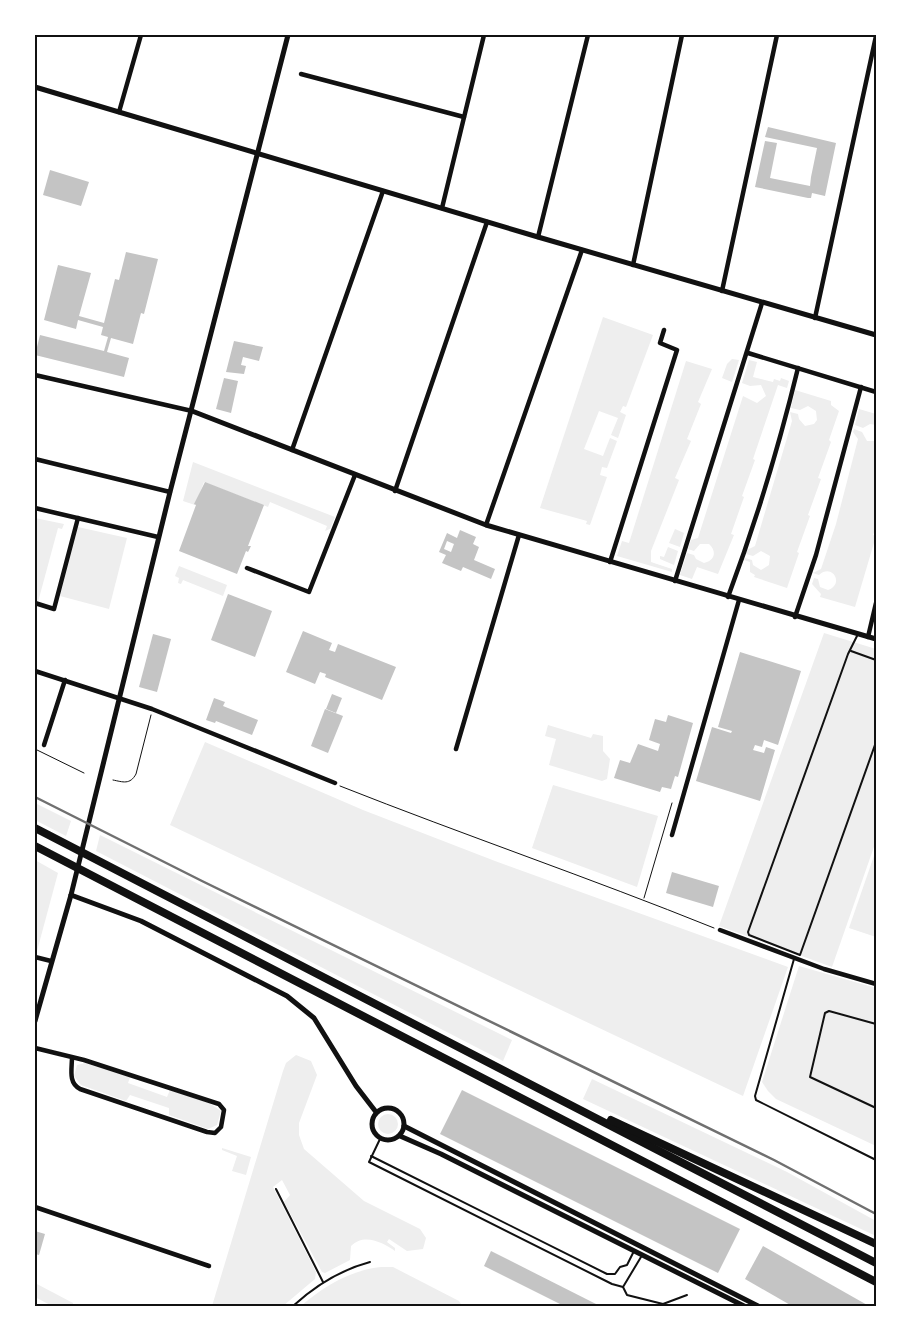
<svg xmlns="http://www.w3.org/2000/svg" width="911" height="1341" viewBox="0 0 911 1341" font-family="Lora,serif">
<rect width="100%" height="100%" fill="#fff"/>
<!-- green -->
<g fill="#eee">
<polygon points="603,317 653,335 626,407 623,406 620,412 626,415 618,438 611,435 618,418 599,411 584,449 603,456 610,438 617,441 607,468 602,467 600,475 607,477 590,525 586,524 587,521 540,508"/>
<polygon points="732,359 739,360 732,382 722,378 727,364"/>
<path d="M749,360L757,362L753,377L773,382L774,379L780,381L781,378L789,381L787,388L778,385L753,459L755,460L742,496L744,497L731,534L734,535L718,574L697,567L692,579L680,575L687,553L694,555L696,559L704,563C715,561 717,551 709,544H700L694,551L688,549L691,540L698,538L743,396L757,403L766,396L761,385L750,386L742,383Z"/>
<polygon points="686,361 712,369 698,402 701,404 687,439 691,441 675,478 679,480 651,551 651,562 672,569 672,572 617,556 622,541 629,543"/>
<polygon points="795,390 831,401 831,405 839,411 829,440 831,442 818,478 821,479 808,515 810,516 797,552 799,553 787,588 754,577 755,575 750,572 750,562 744,560 745,558 752,560 753,565 761,570 769,565 770,556 761,551 753,556 746,554 747,550 755,546 792,421 790,412 798,414 799,419 805,426 814,424 817,420 816,411 808,406 800,410 791,408"/>
<polygon points="859,409 876,414 876,425 870,424 863,428 855,425"/>
<path d="M854,429L862,432L867,441H876V527L873,535L876,536L855,607L820,597L821,594L812,584L814,578L818,579L820,587L828,590C845,584 832,563 819,575L813,573L821,569L836,524L858,439L853,432Z"/>
<polygon points="193,462 335,517 330,529 325,531 327,526 270,502 268,507 204,482 195,505 183,501"/>
<polygon points="35,518 64,524 62,529 58,528 38,602 35,601"/>
<polygon points="78,527 127,538 109,609 60,596"/>
<polygon points="675,529 684,533 680,547 669,543"/>
<polygon points="668,547 678,551 674,565 660,559 660,556 664,557"/>
<polygon points="179,566 227,585 223,596 183,580 181,584 178,583 179,578 175,576"/>
<polygon points="824,633 876,649 876,841 832,967 719,926"/>
<polygon points="548,725 591,738 593,734 603,736 603,751 610,759 607,779 602,781 549,765 556,739 545,736"/>
<polygon points="205,742 363,810 495,861 788,967 743,1096 170,825"/>
<polygon points="553,785 658,816 637,887 532,848"/>
<polygon points="35,803 71,821 66,836 35,820"/>
<polygon points="100,835 512,1040 503,1061 96,851"/>
<polygon points="876,850 876,937 849,928"/>
<polygon points="35,860 58,873 37,951 35,951"/>
<polygon points="799,966 876,988 876,1146 776,1099 768,1091 762,1082"/>
<path d="M296,1055L311,1061L317,1075L299,1123V1135L304,1149L364,1201L420,1229L426,1238L423,1249L407,1251L389,1239L387,1242L395,1248V1251C382,1242 364,1233 351,1246L350,1260L325,1273L322,1272L284,1202L290,1195L282,1180L273,1187L316,1272L315,1279L283,1306H212L283,1071L286,1063Z"/>
<polygon points="85,1063 130,1077 128,1083 167,1097 170,1090 209,1103 221,1111 217,1125 208,1129 169,1115 169,1108 130,1095 126,1101 81,1085 74,1076 77,1065"/>
<polygon points="592,1079 787,1172 876,1221 876,1236 583,1099"/>
<circle cx="388" cy="1124" r="10"/>
<polygon points="222,1148 251,1157 246,1175 232,1171 237,1156 222,1150"/>
<path d="M381,1267H393L459,1301L462,1306H301C324,1286 351,1270 381,1267Z"/>
<polygon points="35,1283 73,1303 73,1306 52,1306 35,1297"/>
</g>
<!-- building -->
<g fill="#c4c4c4" fill-rule="evenodd">
<polygon points="768,127 836,143 825,196 812,193 811,198 808,198 755,187 765,141 777,143 770,178 810,186 811,177 817,148 765,137"/>
<polygon points="50,170 89,182 81,206 43,195"/>
<polygon points="126,252 158,259 144,314 141,313 133,344 111,338 107,352 129,358 124,377 35,355 40,335 104,351 108,337 101,335 103,327 78,320 76,329 44,320 58,265 91,273 79,316 104,323 115,279 119,280"/>
<polygon points="234,341 263,347 259,361 243,357 241,365 246,366 244,374 226,372"/>
<polygon points="224,378 238,381 231,413 216,409"/>
<polygon points="205,482 264,505 248,546 251,546 248,552 246,551 237,574 179,551 196,505 194,504"/>
<path d="M460,530L476,537L473,544L479,547L474,560L495,569L491,579L463,567L461,571L442,563L446,555L439,552L447,533L457,538ZM447,541L454,544L451,552L444,549Z"/>
<polygon points="228,594 272,611 255,657 211,640"/>
<polygon points="303,631 332,643 329,650 335,652 338,644 396,667 382,700 325,677 326,674 320,672 315,684 286,672"/>
<polygon points="153,634 171,639 157,692 139,687"/>
<polygon points="740,652 801,671 778,745 764,740 762,747 755,745 753,750 764,753 766,747 775,750 760,801 696,781 712,727 731,733 732,731 718,727"/>
<polygon points="332,694 342,698 336,713 326,709"/>
<polygon points="214,698 225,702 223,706 258,720 252,735 216,721 215,723 206,720"/>
<polygon points="325,709 343,716 328,753 311,746"/>
<polygon points="668,715 693,723 678,777 675,776 671,789 662,787 660,792 614,778 620,760 630,763 638,744 658,751 660,744 649,740 655,719 666,722"/>
<polygon points="672,872 719,886 713,907 666,893"/>
<polygon points="462,1090 740,1229 718,1273 440,1134"/>
<polygon points="35,1231 45,1234 39,1255 35,1254"/>
<polygon points="763,1246 869,1306 792,1306 745,1279"/>
<polygon points="491,1251 600,1306 564,1306 484,1266"/>
</g>
<g fill="none" stroke-linecap="round" stroke-linejoin="round">
<!-- path -->
<g stroke="#111" stroke-width="1">
<polyline points="35,749 84,773"/>
<path d="M113,780C123,782 130,785 136,774L151,715"/>
<path d="M340,786C464,835 590,878 714,928"/>
<polyline points="644,898 672,803"/>
</g>
<!-- service -->
<g stroke="#111" stroke-width="2">
<polyline points="858,634 848,654 748,932 749,935 800,955 876,742"/>
<polyline points="851,651 876,660"/>
<polyline points="794,959 755,1096 756,1100 876,1160"/>
<polyline points="876,1024 829,1011 825,1013 810,1077 876,1108"/>
<polyline points="380,1139 369,1162 612,1284 623,1287 627,1295 663,1304 687,1295"/>
<polyline points="371,1156 607,1274 615,1274 620,1267 627,1265 634,1251"/>
<polyline points="276,1189 323,1282"/>
<polyline points="623,1287 641,1257"/>
<polyline points="35,1304 38,1306"/>
<path d="M293,1306C316,1285 340,1270 370,1262"/>
</g>
<!-- minor -->
<g stroke="#111" stroke-width="4.5">
<polyline points="301,74 464,117"/>
<polyline points="119,112 141,35"/>
<polyline points="442,208 484,35"/>
<polyline points="538,237 588,35"/>
<polyline points="633,265 682,35"/>
<polyline points="722,291 777,35"/>
<polyline points="815,318 876,36"/>
<polyline points="748,353 876,392"/>
<polyline points="35,375 192,411"/>
<polyline points="292,450 383,191"/>
<polyline points="35,459 170,492"/>
<polyline points="395,491 487,222"/>
<polyline points="35,508 158,537"/>
<polyline points="486,525 582,250"/>
<polyline points="610,562 677,350 660,343 664,330"/>
<polyline points="247,568 309,592 355,475"/>
<polyline points="675,581 762,303"/>
<path d="M728,597C756,522 779,446 798,368"/>
<polyline points="35,603 54,609 78,518"/>
<polyline points="795,617 816,555 861,387"/>
<polyline points="868,637 876,603"/>
<polyline points="35,671 152,709 335,783"/>
<polyline points="44,745 65,680"/>
<polyline points="456,749 519,535"/>
<polyline points="672,835 739,600"/>
<polyline points="720,930 824,969 876,984"/>
<polyline points="35,957 51,961"/>
<path d="M35,1048C51,1052 68,1056 84,1060L219,1104L224,1110L221,1127L215,1133L207,1132L80,1089C68,1083 72,1069 72,1057"/>
<polyline points="35,1207 209,1266"/>
</g>
<!-- tertiary -->
<g stroke="#111" stroke-width="5">
<polyline points="35,87 538,237 876,335"/>
<polyline points="192,411 486,525 876,639"/>
<polyline points="71,895 141,921 287,996 314,1018 356,1086 376,1112"/>
<polyline points="35,1021 71,895 170,492 288,35"/>
<circle cx="388" cy="1124" r="16"/>
<polyline points="404,1126 758,1306"/>
<polyline points="400,1136 441,1154 744,1306"/>
</g>
<!-- motorway -->
<g stroke="#111" stroke-width="8">
<polyline points="35,828 876,1263"/>
<polyline points="35,846 876,1282"/>
<polyline points="611,1120 876,1244"/>
</g>
<!-- rail -->
<polyline stroke="#707070" stroke-width="2.5" points="35,797 202,881 774,1160 876,1214"/>
</g>
<!-- border -->
<rect width="911" height="1341" fill="none" stroke="#ffffff" stroke-width="72"/>
<rect x="36" y="36" width="839" height="1269" fill="none" stroke="#111" stroke-width="2"/>
</svg>
